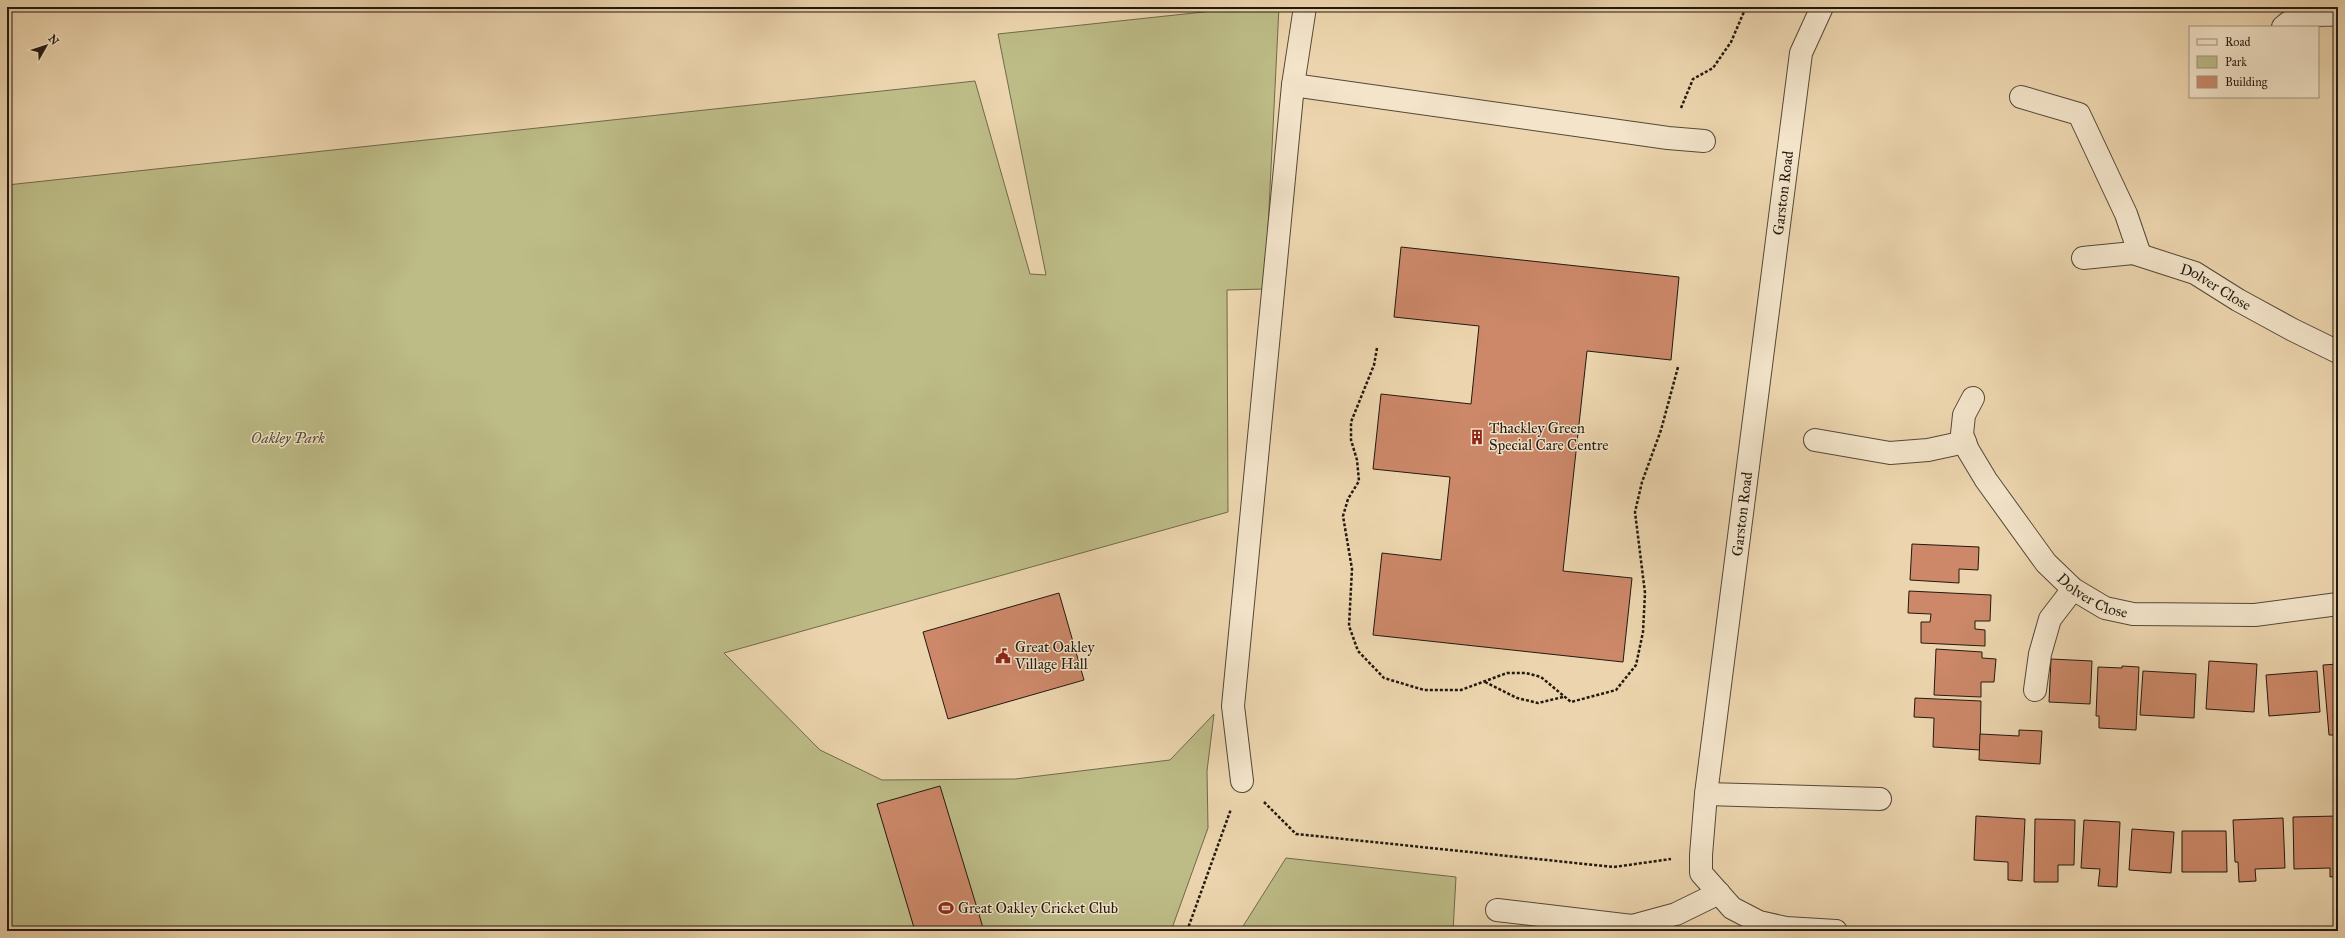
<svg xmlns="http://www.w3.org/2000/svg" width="2345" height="938" viewBox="0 0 2345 938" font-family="'IM FELL Great Primer',serif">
<rect width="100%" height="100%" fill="#ecd5ae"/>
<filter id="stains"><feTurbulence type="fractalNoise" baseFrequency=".005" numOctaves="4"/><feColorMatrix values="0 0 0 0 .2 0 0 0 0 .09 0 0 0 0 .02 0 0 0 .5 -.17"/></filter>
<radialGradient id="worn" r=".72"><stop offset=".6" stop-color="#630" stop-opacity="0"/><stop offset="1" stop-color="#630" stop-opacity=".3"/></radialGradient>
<!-- green -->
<g fill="#bdbc87" stroke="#706a4b">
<polygon points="1250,7 1279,7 1265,289 1227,290 1228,512 724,653 820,750 882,780 1015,779 1170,760 1214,714 1207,771 1208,828 1171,931 7,931 7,185 975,81 1030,274 1046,275 998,34"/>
<polygon points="1286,858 1456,877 1453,931 1240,931"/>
</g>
<!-- building -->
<g fill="#cc8869" stroke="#22190f">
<polygon points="1401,247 1679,277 1671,360 1587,351 1563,571 1632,578 1623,662 1373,635 1382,553 1441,560 1450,477 1373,469 1381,394 1471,404 1479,326 1394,317"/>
<polygon points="1912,544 1979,547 1978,570 1959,569 1959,583 1910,580"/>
<polygon points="1909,591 1991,595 1990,621 1975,621 1975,629 1985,630 1985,646 1921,643 1921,622 1930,622 1931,614 1908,613"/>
<polygon points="1059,593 1084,680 948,719 923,632"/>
<polygon points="1936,649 1982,652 1982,658 1996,659 1994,682 1981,682 1981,697 1934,695"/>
<polygon points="2051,659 2092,661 2090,704 2049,702"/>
<polygon points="2209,661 2257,664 2254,712 2206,709"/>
<polygon points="2338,664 2338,735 2329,735 2323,665"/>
<polygon points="2122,666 2139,667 2136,730 2099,728 2099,716 2096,716 2098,667 2122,668"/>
<polygon points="2143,671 2196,674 2194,718 2140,715"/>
<polygon points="2317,671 2320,712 2269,716 2266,675"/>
<polygon points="1915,698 1981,701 1980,750 1933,747 1934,718 1914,717"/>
<polygon points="2019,730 2042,731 2040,764 1979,760 1980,734 2019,736"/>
<polygon points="940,786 984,931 915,931 877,804"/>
<polygon points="1976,816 2025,819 2022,881 2008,880 2008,862 1974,860"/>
<polygon points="2338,816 2338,876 2330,877 2330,868 2294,869 2293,817"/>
<polygon points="2283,818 2285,868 2255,869 2256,881 2239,882 2238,862 2235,862 2233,820"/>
<polygon points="2035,819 2075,820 2074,865 2058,865 2058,882 2034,882"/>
<polygon points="2084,820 2120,822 2117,887 2098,886 2100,869 2081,868"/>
<polygon points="2132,829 2174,832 2171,873 2129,870"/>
<polygon points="2182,831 2226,831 2227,872 2182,872"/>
</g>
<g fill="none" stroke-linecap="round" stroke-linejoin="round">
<!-- minor casing -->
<g stroke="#544837" stroke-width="24">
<g id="minor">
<polyline points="1822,7 1801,53 1706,794 1701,855 1701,873 1732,908 1759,922 1786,928 1836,931"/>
<path d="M2283,27C2296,13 2320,16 2338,14"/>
<polyline points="1293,85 1668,138 1704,141"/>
<polyline points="2021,97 2079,114 2126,214 2140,255"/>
<path id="s1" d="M2083,258L2133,253L2195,273L2238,300L2293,330L2338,352"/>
<path id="s2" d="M1973,398L1964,415L1962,434L1968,450L1986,480L2046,563L2073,589L2105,608L2133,614L2255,615L2338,604"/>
<polyline points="1815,440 1890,453 1928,450 1965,442"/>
<polyline points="2035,690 2040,654 2050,619 2073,589"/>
<polyline points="1242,781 1233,706 1293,85 1305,7"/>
<polyline points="1706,794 1880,799"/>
<polyline points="1497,910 1632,926 1676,914 1719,893"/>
</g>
</g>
<!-- path -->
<g stroke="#22190f" stroke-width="2.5" stroke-dasharray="3 2" stroke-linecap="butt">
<polyline points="1681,108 1693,79 1713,68 1731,42 1746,7"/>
<polyline points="1377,348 1374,365 1351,422 1351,440 1357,460 1359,481 1348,499 1343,516 1352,569 1349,626 1358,651 1384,678 1424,690 1461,690 1507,673 1526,673 1541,677 1571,702 1616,690 1636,665 1643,632 1645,593 1635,512 1642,482 1661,430 1678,367"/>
<polyline points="1485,682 1517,698 1538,703 1563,697"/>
<polyline points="1264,802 1296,834 1614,867 1671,859"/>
<polyline points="1187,931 1231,809"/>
</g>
<!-- minor -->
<use href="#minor" stroke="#f3e4ca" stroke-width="22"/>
</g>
<!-- icons -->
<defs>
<g id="building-bare" transform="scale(1.2)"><path d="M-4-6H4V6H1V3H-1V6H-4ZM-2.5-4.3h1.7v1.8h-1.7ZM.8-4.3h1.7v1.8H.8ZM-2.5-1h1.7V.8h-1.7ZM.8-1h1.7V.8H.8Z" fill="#8f2418" stroke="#f3e4ca" stroke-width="2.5" paint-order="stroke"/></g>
<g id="civic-bare" transform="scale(1.2)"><path d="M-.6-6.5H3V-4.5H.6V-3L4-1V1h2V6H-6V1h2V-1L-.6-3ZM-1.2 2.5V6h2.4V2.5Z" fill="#8f2418" stroke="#f3e4ca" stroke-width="2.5" paint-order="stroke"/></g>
<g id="stadium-bare" transform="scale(1.2)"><path d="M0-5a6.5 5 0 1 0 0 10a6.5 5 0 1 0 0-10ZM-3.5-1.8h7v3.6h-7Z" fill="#8f2418" stroke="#f3e4ca" stroke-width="2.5" paint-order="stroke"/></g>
</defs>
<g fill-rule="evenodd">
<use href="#building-bare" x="1477" y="437"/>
<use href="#civic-bare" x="1003" y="656"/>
<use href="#stadium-bare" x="946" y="908"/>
</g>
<g text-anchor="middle" stroke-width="3" stroke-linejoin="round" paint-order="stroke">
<!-- street labels -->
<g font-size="15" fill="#22190f" stroke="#f3e4ca">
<text transform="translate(1783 193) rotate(-83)" y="5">Garston Road</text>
<text dy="5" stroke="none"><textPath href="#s1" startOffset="140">Dolver Close</textPath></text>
<text transform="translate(1742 514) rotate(-83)" y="5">Garston Road</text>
<text dy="5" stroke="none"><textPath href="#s2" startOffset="251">Dolver Close</textPath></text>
</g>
<!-- poi labels -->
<g font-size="15" fill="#22190f" stroke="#f3e4ca" text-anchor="start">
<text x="1489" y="433">Thackley Green<tspan x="1489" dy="17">Special Care Centre</tspan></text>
<text x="1015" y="652">Great Oakley<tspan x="1015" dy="17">Village Hall</tspan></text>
<text x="958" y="913">Great Oakley Cricket Club</text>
</g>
<!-- park labels -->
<g font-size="15" font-style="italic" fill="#504a33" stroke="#f3e4ca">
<text x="288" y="443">Oakley Park</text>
</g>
</g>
<!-- margin -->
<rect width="2345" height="938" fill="none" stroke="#ecd5ae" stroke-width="24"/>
<rect x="8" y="8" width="2329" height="922" fill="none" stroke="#22190f" stroke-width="2"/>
<rect x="12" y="12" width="2321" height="914" fill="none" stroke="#22190f"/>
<!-- legend -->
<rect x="2189" y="26" width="130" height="72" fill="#f3e4ca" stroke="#9f937f"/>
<rect x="2197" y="39" width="20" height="6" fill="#f3e4ca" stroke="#9f937f"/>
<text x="2225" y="46" font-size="12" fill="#22190f">Road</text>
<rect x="2197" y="56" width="20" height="12" fill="#bdbc87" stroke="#9f937f"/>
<text x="2225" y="66" font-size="12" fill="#22190f">Park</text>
<rect x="2197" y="76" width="20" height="12" fill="#cc8869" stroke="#9f937f"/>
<text x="2225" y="86" font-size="12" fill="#22190f">Building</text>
<!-- north arrow -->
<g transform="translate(46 46) rotate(51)" stroke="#f3e4ca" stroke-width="3" paint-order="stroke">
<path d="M0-3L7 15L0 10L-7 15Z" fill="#22190f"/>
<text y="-6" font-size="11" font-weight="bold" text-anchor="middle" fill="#22190f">N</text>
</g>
<rect width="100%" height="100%" filter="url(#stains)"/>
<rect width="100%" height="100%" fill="url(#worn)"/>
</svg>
